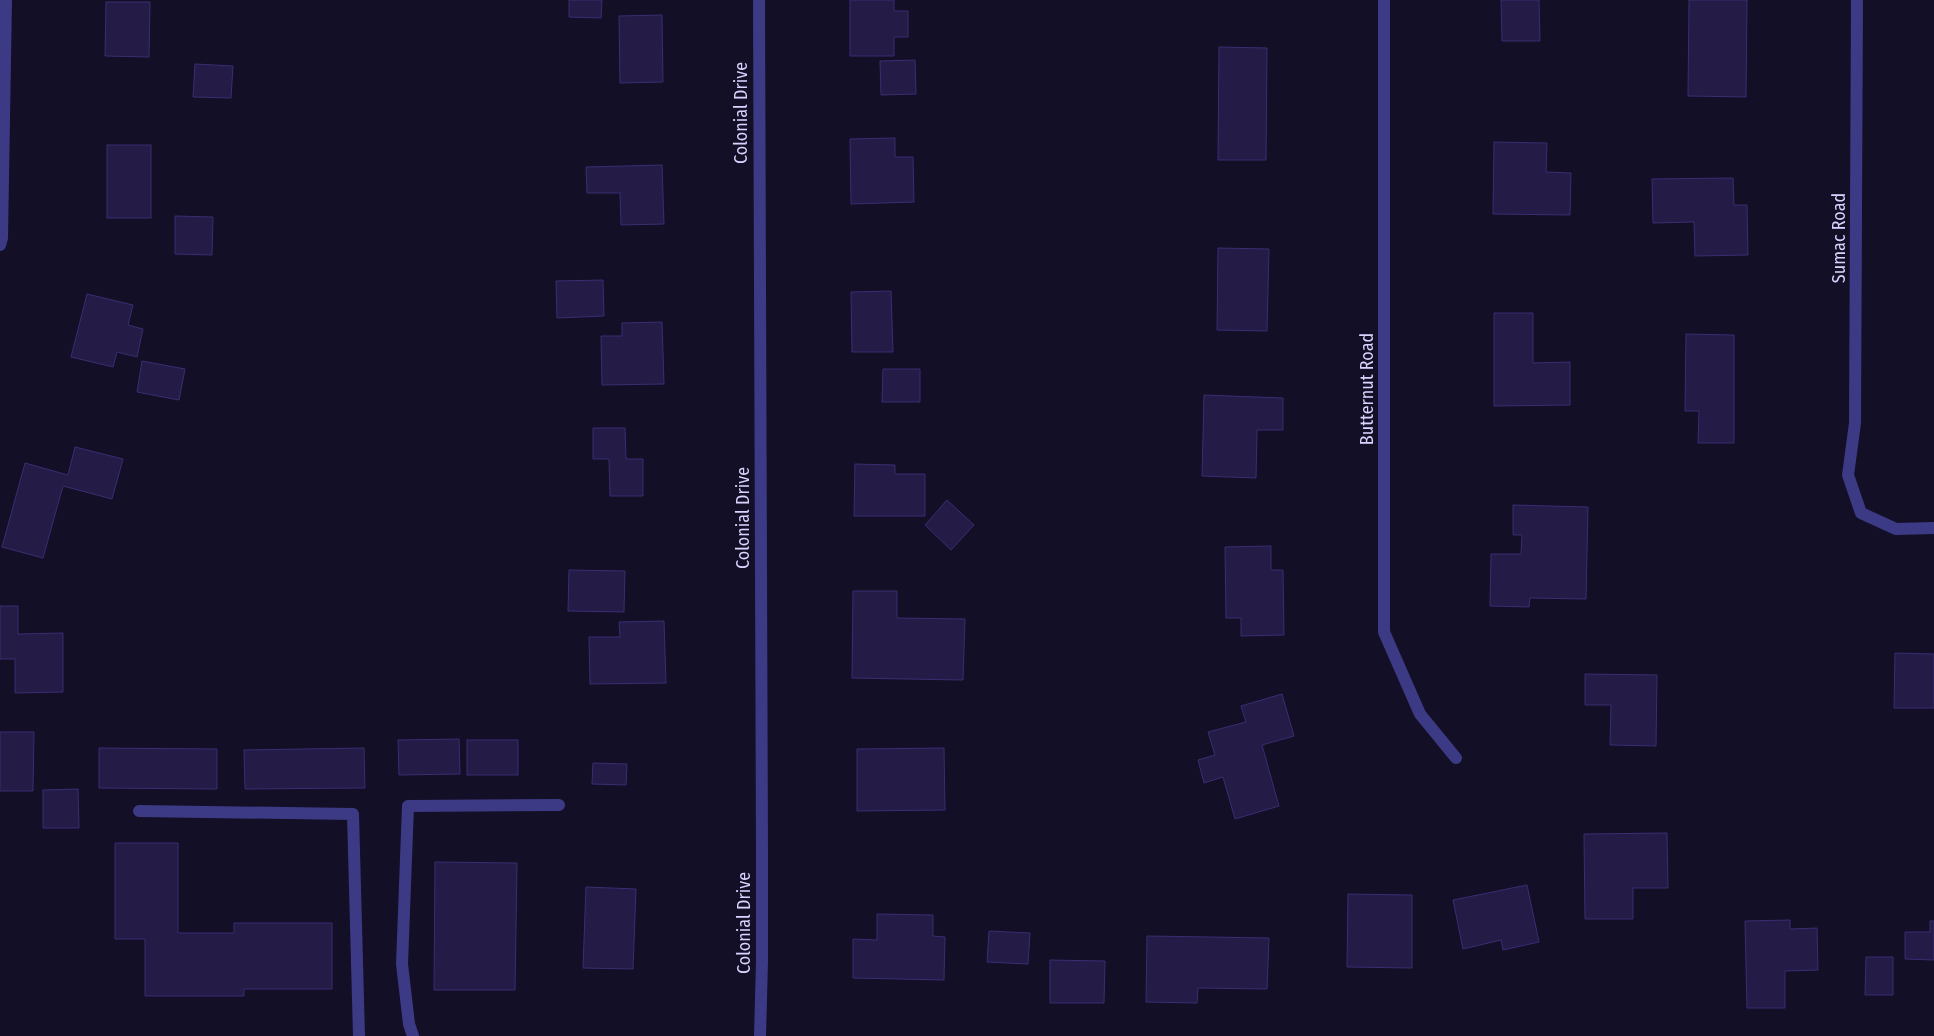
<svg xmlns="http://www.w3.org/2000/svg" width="1934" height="1036" viewBox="0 0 1934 1036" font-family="'Fira Sans Condensed',sans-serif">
<rect width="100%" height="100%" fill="#130f26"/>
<!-- building -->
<g fill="#241b47" stroke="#3b2d73">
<polygon points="569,0 602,0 601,18 569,17"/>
<polygon points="850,0 894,0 894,11 908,11 908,37 894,37 894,56 850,56"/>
<polygon points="1501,0 1539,0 1540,41 1502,41"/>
<polygon points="1689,0 1747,0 1746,97 1688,96"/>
<polygon points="106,2 150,2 149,57 105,56"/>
<polygon points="662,15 663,82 620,83 619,16"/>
<polygon points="1219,47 1267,48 1266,160 1218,160"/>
<polygon points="915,60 916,94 881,95 880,61"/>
<polygon points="195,64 233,66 231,98 193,97"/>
<polygon points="895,138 895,157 913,157 914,202 851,204 850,139"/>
<polygon points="1494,142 1547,143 1546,172 1571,173 1570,215 1493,214"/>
<rect x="107" y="145" width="44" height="73"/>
<polygon points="662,165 664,224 621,225 620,193 587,193 586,167"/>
<polygon points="1733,178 1734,205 1747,205 1748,255 1695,256 1694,222 1653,223 1652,179"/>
<polygon points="175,216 213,217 212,255 175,254"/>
<polygon points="1218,248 1269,249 1267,331 1217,330"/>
<polygon points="603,280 604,316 557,318 556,281"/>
<polygon points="891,291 893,352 852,352 851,292"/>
<polygon points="87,294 133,305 128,325 143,329 137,357 117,352 113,367 71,357"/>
<polygon points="1494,313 1533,313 1533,363 1570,362 1570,405 1494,406"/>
<polygon points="662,322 664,384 602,385 601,336 622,336 622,323"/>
<polygon points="1686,334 1734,335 1734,443 1698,443 1699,411 1685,411"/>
<polygon points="142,361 185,369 179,400 137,392"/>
<polygon points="883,369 920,369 920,402 882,402"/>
<polygon points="1204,395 1283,398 1283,430 1257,430 1256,478 1202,476"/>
<polygon points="593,428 625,428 626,459 643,459 643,496 610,496 609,459 593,459"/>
<polygon points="75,447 123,459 112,499 63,486 43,558 2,547 25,463 68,475"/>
<polygon points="855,464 895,465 895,474 925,474 925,516 854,516"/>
<polygon points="947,500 974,525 951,550 925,525"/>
<polygon points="1513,505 1588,507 1586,599 1530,598 1529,607 1490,606 1491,554 1521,554 1522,535 1513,535"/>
<polygon points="1271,546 1271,570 1283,570 1284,635 1241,636 1241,618 1226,618 1225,547"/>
<polygon points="569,570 625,571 624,612 568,611"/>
<polygon points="853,591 897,591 897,618 965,619 963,680 852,678"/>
<polygon points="0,606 18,606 18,634 63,633 63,692 15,693 15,659 0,659"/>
<polygon points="664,621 666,683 590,684 589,637 620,637 619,622"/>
<polygon points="1895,653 1934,654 1934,708 1894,708"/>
<polygon points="1585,674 1657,675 1656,746 1610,745 1611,705 1585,705"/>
<polygon points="1282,694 1294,736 1262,745 1279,806 1235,819 1223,777 1204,783 1198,760 1215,755 1208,732 1246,722 1241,706"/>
<polygon points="0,732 34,732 33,791 0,791"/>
<polygon points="459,739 460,774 399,775 398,740"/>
<rect x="467" y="740" width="51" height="35"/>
<polygon points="99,748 217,749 217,789 99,788"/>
<polygon points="364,748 365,788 245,789 244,750"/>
<polygon points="944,748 945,810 857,811 857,749"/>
<polygon points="593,763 627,764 626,785 592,784"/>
<polygon points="78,789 79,828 43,828 43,790"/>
<polygon points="1667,833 1668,888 1633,888 1633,919 1585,919 1584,834"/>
<polygon points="115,843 178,843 178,933 234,933 234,923 332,923 332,989 244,989 244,996 145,996 145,939 115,939"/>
<polygon points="435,862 517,863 515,990 434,990"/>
<polygon points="1527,885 1539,942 1503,950 1501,940 1463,949 1453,900"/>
<polygon points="586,887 636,889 633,969 583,968"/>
<polygon points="1348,894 1412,895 1412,968 1347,967"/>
<polygon points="877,914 933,915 933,936 945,937 944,980 853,978 853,939 877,940"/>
<polygon points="1790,920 1790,929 1817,928 1818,970 1785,971 1785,1008 1747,1008 1745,921"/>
<polygon points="1930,921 1934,921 1934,960 1905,959 1905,932 1930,932"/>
<polygon points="989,931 1030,933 1028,964 987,962"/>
<polygon points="1147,936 1269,938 1267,989 1198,988 1197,1003 1146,1002"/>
<polygon points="1866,957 1893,957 1893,995 1865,995"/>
<polygon points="1050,960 1105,961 1104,1003 1050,1003"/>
</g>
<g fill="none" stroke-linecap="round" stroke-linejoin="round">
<!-- lane -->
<g stroke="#3d3a85" stroke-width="12">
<polyline points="139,811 353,814 359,1036"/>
<polyline points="413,1036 409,1024 402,964 408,806 559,805"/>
</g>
<!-- street -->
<g stroke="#3d3a85" stroke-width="12">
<polyline points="759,0 762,852 762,962 760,1036"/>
<polyline points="1384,0 1384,632 1420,714 1456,758"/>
<polyline points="1857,0 1855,423 1848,475 1861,513 1896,529 1934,528"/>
<polyline points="0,245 2,238 6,0"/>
</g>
</g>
<g text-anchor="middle" stroke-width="4" stroke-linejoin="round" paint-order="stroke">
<!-- street labels -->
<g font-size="18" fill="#d9d4ff" stroke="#130f26">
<text transform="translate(741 113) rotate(-90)" y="6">Colonial Drive</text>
<text transform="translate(1839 238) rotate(-90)" y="6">Sumac Road</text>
<text transform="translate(1367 389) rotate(-90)" y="6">Butternut Road</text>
<text transform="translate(743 518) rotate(-90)" y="6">Colonial Drive</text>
<text transform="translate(744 923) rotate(-90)" y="6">Colonial Drive</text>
</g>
</g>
</svg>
